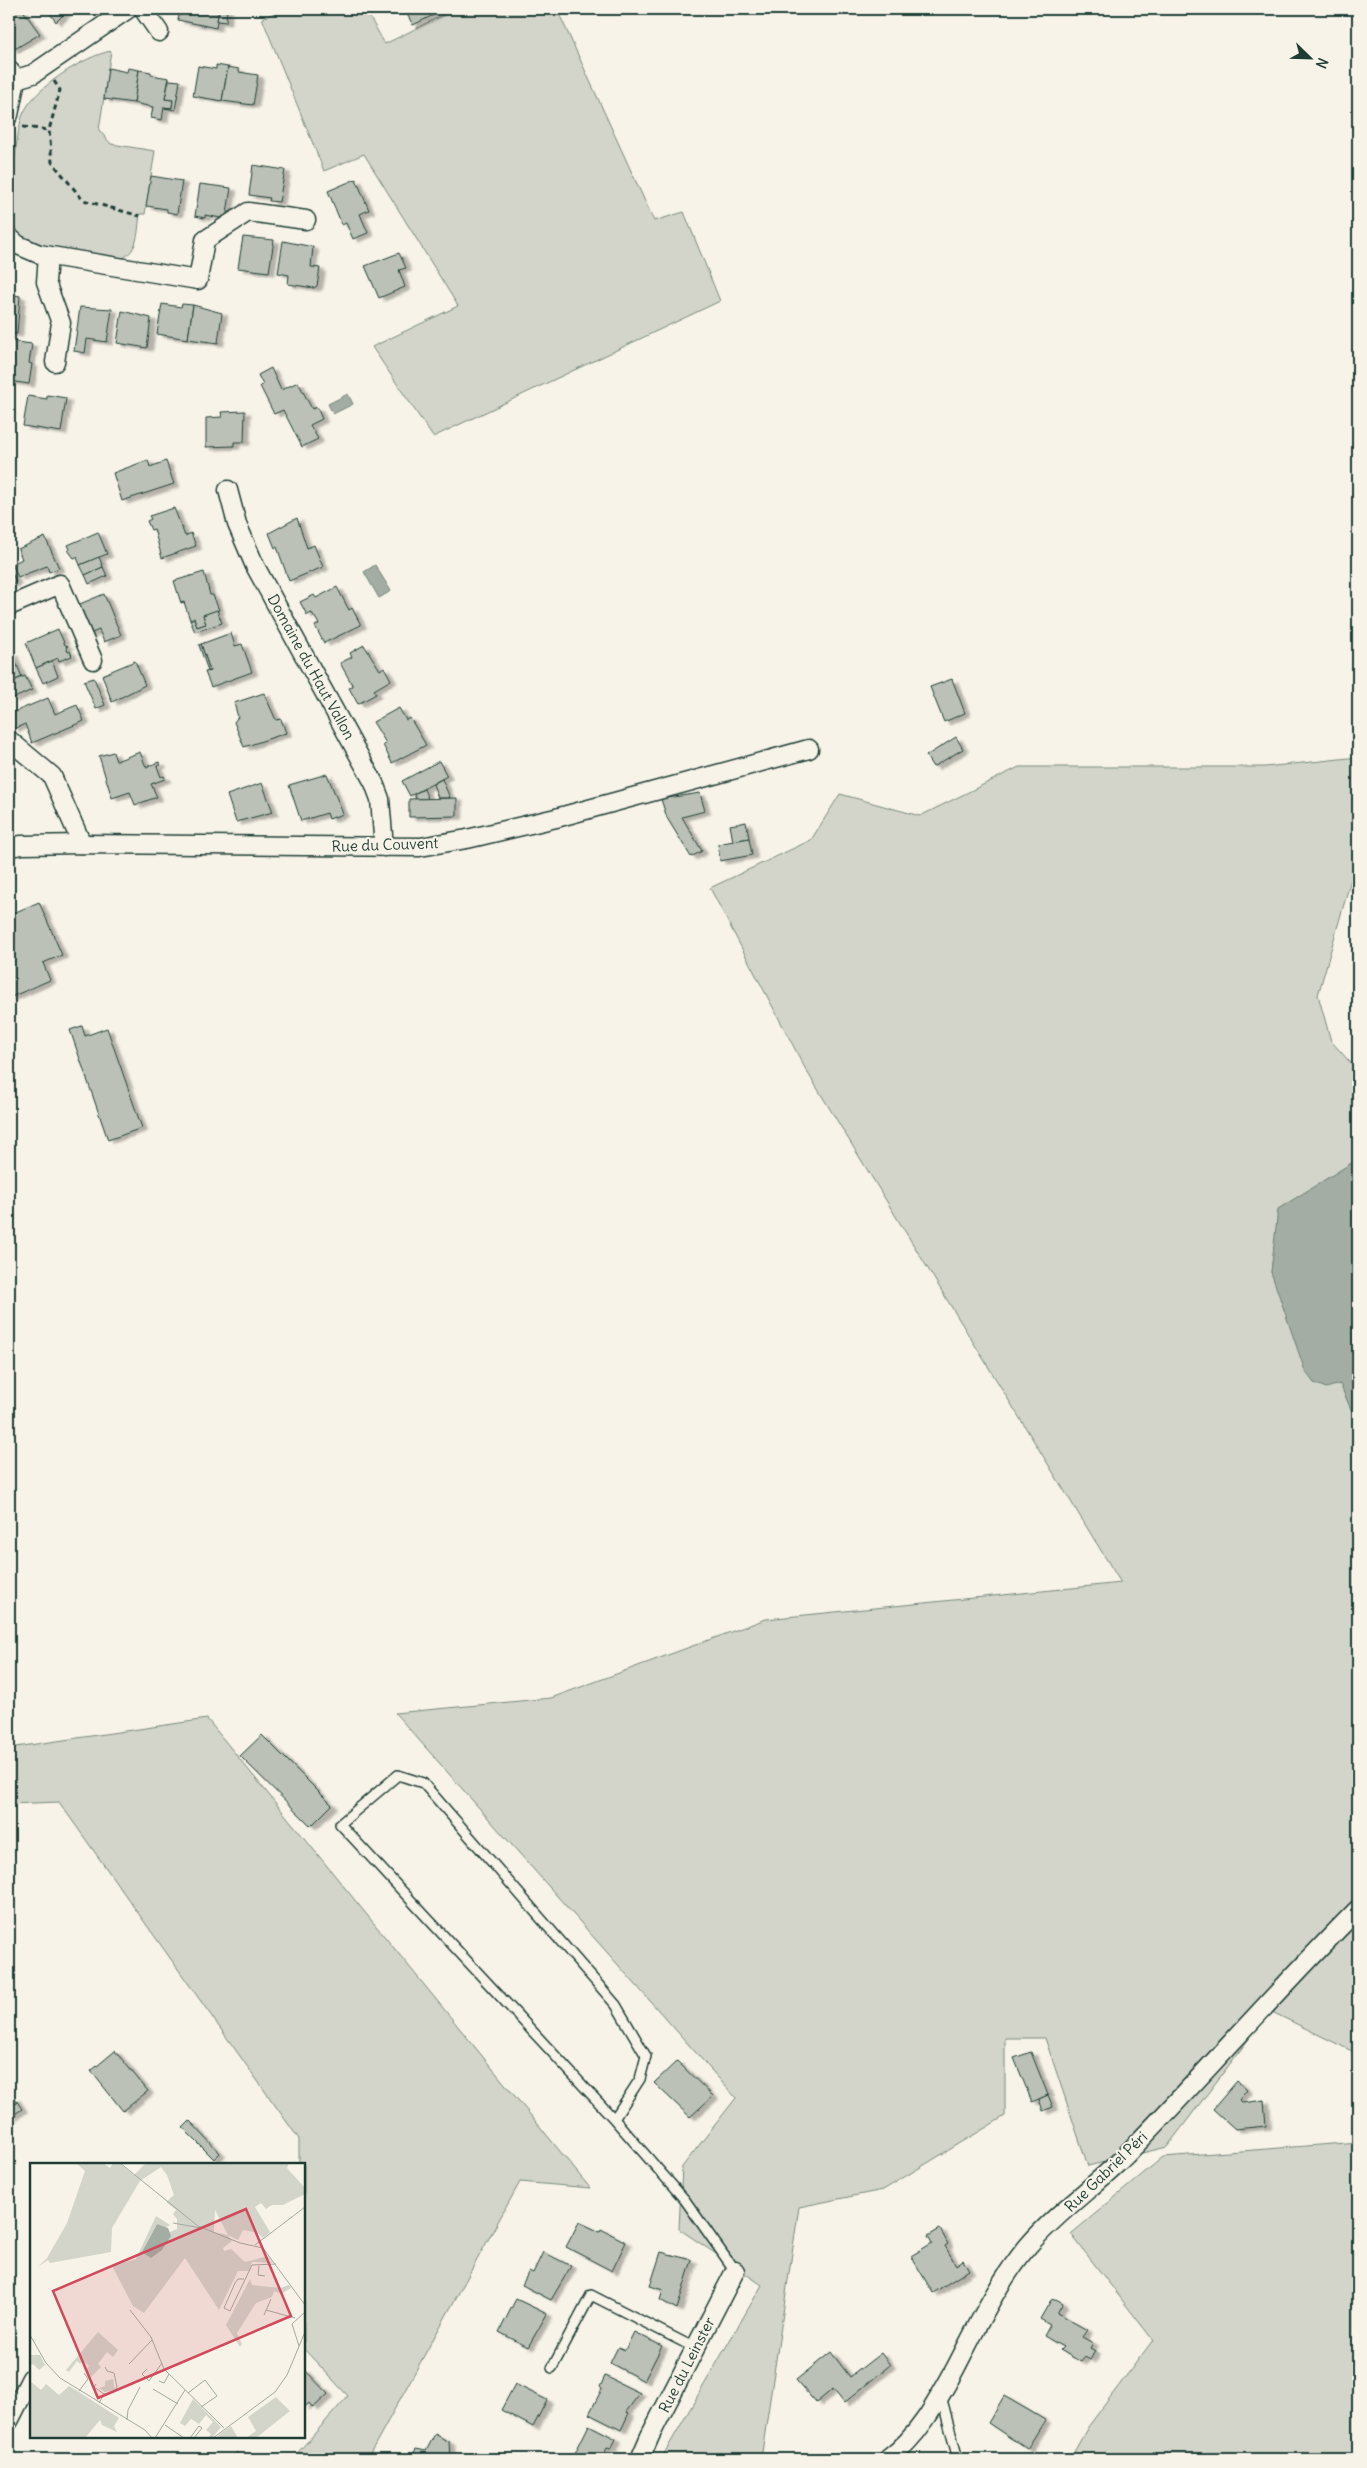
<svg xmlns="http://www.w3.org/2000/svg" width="1367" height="2468" viewBox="0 0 1367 2468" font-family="Delius,sans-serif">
<defs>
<filter id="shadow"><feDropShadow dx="5.5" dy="3" stdDeviation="1" flood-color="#0004"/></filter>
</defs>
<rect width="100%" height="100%" fill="#f7f3e8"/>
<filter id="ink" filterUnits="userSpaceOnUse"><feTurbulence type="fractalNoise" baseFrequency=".02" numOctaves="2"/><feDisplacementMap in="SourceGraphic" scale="10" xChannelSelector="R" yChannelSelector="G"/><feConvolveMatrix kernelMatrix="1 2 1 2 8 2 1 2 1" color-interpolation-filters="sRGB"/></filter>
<g filter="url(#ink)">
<!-- green -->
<g fill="#d3d5ca" stroke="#79897f">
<polygon points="285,9 365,9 385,44 455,9 557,9 654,221 684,212 720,301 433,437 372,347 458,306 364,154 324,171 262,18"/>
<path d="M111,51L99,130L111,144L155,151L145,214H140C137,236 139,254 115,261C87,256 29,255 13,229C4,215 10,193 12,177C16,157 16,136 22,117C30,90 84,56 111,51Z"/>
<polygon points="1358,757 1358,855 1318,995 1331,1041 1358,1071 1358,1159 1279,1209 1271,1272 1314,1383 1326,1387 1340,1384 1358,1425 1358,2054 1270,2011 1167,2147 1088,2166 1045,2038 1005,2038 1005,2116 883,2190 799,2207 761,2459 661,2459 762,2285 679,2229 682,2167 736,2098 395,1713 551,1698 766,1619 1121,1583 806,1070 710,888 811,840 840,794 920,816 1019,767 1265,767"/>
<polygon points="207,1719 590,2188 520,2182 367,2459 292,2459 348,2396 304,2349 304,2164 299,2164 299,2139 59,1802 9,1804 9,1748"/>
<polygon points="1358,2142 1358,2459 1070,2459 1088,2427 1153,2340 1071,2234 1163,2157"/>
</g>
<!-- water -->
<g fill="#a4ada3" stroke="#6f8077">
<polygon points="348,394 353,404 333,414 328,404"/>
<polygon points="375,565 391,591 379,598 364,572"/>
<polygon points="1358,1159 1358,1425 1340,1384 1326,1388 1314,1383 1305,1371 1271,1272 1278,1209"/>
</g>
<!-- building -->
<g fill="#bbc1b6" stroke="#1f3d34" filter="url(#shadow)">
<polygon points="18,9 22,9 40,34 13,50 9,44 9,16"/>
<polygon points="47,9 69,9 56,22"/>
<polygon points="180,9 219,9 216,28 178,20"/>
<polygon points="219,9 227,9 226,22 217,21"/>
<polygon points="404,9 446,9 413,25"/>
<polygon points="216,65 228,67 222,101 193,96 198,66 216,69"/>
<polygon points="228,67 239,69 239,72 258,75 253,105 222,101"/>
<polygon points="108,68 127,72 128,68 139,70 134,103 104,99"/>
<polygon points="139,70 151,72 151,75 169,78 165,99 173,100 172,108 164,107 162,120 151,118 153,107 134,103"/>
<polygon points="169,80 180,81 175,110 164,108 172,108 173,100 165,99"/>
<polygon points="253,165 285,170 279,202 269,201 270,198 249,195"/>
<polygon points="151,176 182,181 177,214 167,212 167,209 146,206"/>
<polygon points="356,179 369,210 360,214 368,233 353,239 346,223 342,225 328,191"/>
<polygon points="200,184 231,188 226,219 205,215 205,218 195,216"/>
<polygon points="243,237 274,240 269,272 238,268"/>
<polygon points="283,241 313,247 311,267 320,268 317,286 314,288 288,284 289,275 278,273"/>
<polygon points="399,253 406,268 399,270 405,287 379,298 365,266"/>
<polygon points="9,294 20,296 17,334 9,333"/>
<polygon points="162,304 181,307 182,304 193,305 188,339 157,334"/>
<polygon points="193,305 222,313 218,343 188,339"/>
<polygon points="80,307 112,309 107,342 87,339 85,353 74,351"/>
<polygon points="122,311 151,318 147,348 117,343"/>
<polygon points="9,341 32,344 29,363 32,364 29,384 9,381"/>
<polygon points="271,368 281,390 298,382 312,409 317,407 322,419 310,425 318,439 302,447 283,410 274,414 260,386 263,385 258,375"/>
<polygon points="47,395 66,398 61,432 23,426 28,396 47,399"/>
<polygon points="245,411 244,442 234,442 234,446 206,447 206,418 222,417 221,412"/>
<polygon points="148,460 150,467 166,461 174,484 122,501 113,473"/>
<polygon points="174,508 185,536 191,533 196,546 162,558 154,529 151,530 147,521 151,519 149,516"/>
<polygon points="297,518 307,548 314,545 323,567 289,581 277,547 275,548 269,533"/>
<polygon points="98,532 107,554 80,565 77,557 74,558 68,550 70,549 68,545"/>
<polygon points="45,537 59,568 49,572 47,566 18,577 12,564 22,559 18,549"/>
<polygon points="99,557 103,567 85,575 80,565"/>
<polygon points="9,566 16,582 9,585"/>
<polygon points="103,567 107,576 89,584 85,575"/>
<polygon points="204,572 210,595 213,595 219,610 203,615 206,624 197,627 194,618 190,620 184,602 181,603 174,581"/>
<polygon points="337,587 349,610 352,608 361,625 324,643 315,626 319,624 312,613 307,615 300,602 314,595 316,598"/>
<polygon points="104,594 121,635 104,642 99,630 87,635 75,606"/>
<polygon points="217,610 222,623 195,632 190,620 194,618 197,627 206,624 203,615"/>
<polygon points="58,629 65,645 68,646 66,647 68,652 70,651 72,656 59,661 58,658 36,668 26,643"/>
<polygon points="231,633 235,646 242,644 252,672 211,687 205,672 210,671 201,644"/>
<polygon points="201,644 210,671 208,671 199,645"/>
<polygon points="364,645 380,670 384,667 391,680 374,690 376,694 358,704 349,688 353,686 340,663 352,657 350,653"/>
<polygon points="12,653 22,677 9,683 9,654"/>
<polygon points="52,661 58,676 43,683 36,668"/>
<polygon points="135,661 145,685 112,702 102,675"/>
<polygon points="25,676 32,690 12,699 9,683"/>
<polygon points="94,678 105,705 96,709 84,681"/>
<polygon points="952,679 965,713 944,722 930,687"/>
<polygon points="264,693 276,720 281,719 286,733 244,747 234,722 238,717 234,703"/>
<polygon points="48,698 55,714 77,705 84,721 32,743 25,724 14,729 9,714"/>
<polygon points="399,708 406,720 410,718 426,745 392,763 383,745 386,743 373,722"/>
<polygon points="956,737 963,749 933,767 926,756"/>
<polygon points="113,752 116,761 140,752 146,767 159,762 161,765 157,766 161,777 164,776 165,779 151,784 157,797 135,805 130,792 112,798 99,756"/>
<polygon points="439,761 447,776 410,796 402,781"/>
<polygon points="327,774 343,814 329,819 327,813 301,821 289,785"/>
<polygon points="442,779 450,798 438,798 433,784"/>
<polygon points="262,783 273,812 236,822 227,795"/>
<polygon points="424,789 428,799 416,799 414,794"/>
<polygon points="700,793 705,811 682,817 702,851 691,857 667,818 661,799"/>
<polygon points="457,798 457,816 409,817 409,799"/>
<polygon points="746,822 749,838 733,841 730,825"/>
<polygon points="749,838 752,855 720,861 718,844"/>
<polygon points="39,902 62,955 43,963 50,980 9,998 9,915"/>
<polygon points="82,1026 85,1036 107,1028 142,1128 108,1140 70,1030"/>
<polygon points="262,1735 332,1805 311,1826 240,1756"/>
<polygon points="115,2051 148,2091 123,2111 91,2071"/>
<polygon points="1031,2052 1048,2095 1032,2102 1014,2058"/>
<polygon points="677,2061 713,2096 690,2117 654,2083"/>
<polygon points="1237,2081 1247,2090 1239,2100 1242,2103 1264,2100 1266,2126 1235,2129 1213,2109"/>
<polygon points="1048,2095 1053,2107 1043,2111 1039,2099"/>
<polygon points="9,2097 10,2099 14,2097 22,2109 9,2118"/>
<polygon points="190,2121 220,2153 214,2159 183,2128"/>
<polygon points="579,2222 600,2232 601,2229 626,2242 612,2271 566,2247"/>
<polygon points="940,2229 948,2244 945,2246 956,2265 963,2260 969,2270 933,2293 911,2256 932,2243 928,2236"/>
<polygon points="543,2252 571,2266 551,2300 522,2285 529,2271 533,2273"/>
<polygon points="661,2252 692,2260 677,2309 660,2300 663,2290 650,2286"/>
<polygon points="516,2299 547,2314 528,2347 499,2332"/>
<polygon points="1056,2299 1063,2303 1057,2313 1087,2330 1082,2337 1093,2343 1090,2348 1095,2351 1090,2360 1085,2357 1081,2362 1060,2350 1063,2347 1044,2336 1050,2325 1040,2319 1051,2300"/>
<polygon points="634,2332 662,2346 644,2381 610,2363 618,2347 625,2350"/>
<polygon points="831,2352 850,2377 881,2353 890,2365 844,2403 833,2389 816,2403 796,2380"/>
<polygon points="304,2369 328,2394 313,2408 309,2403 304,2408"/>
<polygon points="605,2376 640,2393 626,2412 629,2413 621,2430 589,2414 602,2389 600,2387"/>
<polygon points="515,2384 547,2400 533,2427 501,2410"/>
<polygon points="1004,2396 1045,2420 1027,2449 988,2423"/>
<polygon points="589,2425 616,2439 611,2449 607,2448 602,2459 578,2459 573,2457"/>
<polygon points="435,2434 449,2442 450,2459 410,2459 416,2449 426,2451"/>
<polygon points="237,2452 245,2459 231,2459"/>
</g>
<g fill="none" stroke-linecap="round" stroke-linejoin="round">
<!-- lane casing -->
<g stroke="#1f3d34" stroke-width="12">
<g id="lane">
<polyline points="614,2119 640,2079 646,2056 616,2005 423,1783 398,1775 340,1824 614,2119 685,2200 735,2271"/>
<polyline points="552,2368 591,2295 695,2348"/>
<polyline points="941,2396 958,2459"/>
</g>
</g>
<!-- street casing -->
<g stroke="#1f3d34" stroke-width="21">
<g id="street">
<polyline points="143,9 159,32"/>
<polyline points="9,70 16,79 33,74 128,9"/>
<polyline points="9,115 16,79"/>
<polyline points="9,237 18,245 39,254 198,280 205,240 248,212 306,220"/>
<polyline points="48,256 46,282 61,323 55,362"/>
<polyline points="228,490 237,524 255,566 374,783 380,799 384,847"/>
<polyline points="9,606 60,584 93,660"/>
<polyline points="9,740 52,776 82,844"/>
<polyline points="9,847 22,845 82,844 420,847 467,839 556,818 809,749"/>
<polyline points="9,2421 31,2378"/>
<polyline points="640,2459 650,2436 735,2271"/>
<path d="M888,2459C919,2436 937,2402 955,2369C977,2327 997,2283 1028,2246C1056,2213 1094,2187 1125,2156C1204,2075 1278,1989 1358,1909"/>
</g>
</g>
<!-- path -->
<g stroke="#1f3d34" stroke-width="3" stroke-dasharray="5 4" stroke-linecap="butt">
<polyline points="54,81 60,90 49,130 52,162 83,200 140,216"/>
<polyline points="23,127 49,130"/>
</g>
<!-- lane -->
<use href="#lane" stroke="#f7f3e8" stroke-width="9"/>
<!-- street -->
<use href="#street" stroke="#f7f3e8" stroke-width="18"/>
</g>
</g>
<g text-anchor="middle" stroke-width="4" stroke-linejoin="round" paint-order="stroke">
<!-- street labels -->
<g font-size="15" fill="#1f3d34" stroke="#f7f3e8">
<text transform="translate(311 667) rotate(61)" y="5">Domaine du Haut Vallon</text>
<text transform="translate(385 845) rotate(-2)" y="5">Rue du Couvent</text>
<text transform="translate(1106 2172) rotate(-44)" y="5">Rue Gabriel Péri</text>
<text transform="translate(687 2365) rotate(-63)" y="5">Rue du Leinster</text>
</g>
</g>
<!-- overview -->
<g transform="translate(30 2163)">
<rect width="275" height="275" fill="#f7f3e8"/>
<path d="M46,0H73L80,5L83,0H89L104,12L116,0H259L257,5L275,25V31L253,42H242L236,46L231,40L225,44L240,69L233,75L228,70L213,67L208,77L198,72L185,47L184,69L198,72L202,78L193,85L194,88L201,86L215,99L238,93L243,100L222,99L220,108H208L189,147L155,95L114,150L103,143L82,103L106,96L126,53L140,62L135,65L127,61L115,83L133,86L140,69L147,66V56L143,51L146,47L136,39L144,32L137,12L131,4L110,18L82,65L81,89L20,100L18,97L8,104L17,95L37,60L55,8ZM220,116L222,122L250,125L259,122L261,125L251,131L244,128L242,134L226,140L207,170L212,181L210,184L196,162ZM68,169L88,187L83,194L77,189L68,201L71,204L61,214L55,208L59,203L53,198L50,201L47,198L39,209L36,207ZM0,192H10L15,202L9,207L3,201L0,202ZM83,216L85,227L75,229L69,225L75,223V218ZM0,218L11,227L16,221L29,232L39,223L49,229L89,255L84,263L87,269L72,262L70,257L55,275H0ZM246,234L260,248L226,275H216L226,268L218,254ZM163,236L191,264L182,275H178L181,271L176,267L183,259L176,252L169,261L161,256L155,263L150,260ZM201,263L208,275H186L191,270Z" fill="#d3d5ca"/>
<path d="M127,61L138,65L141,73L132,87L121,95L112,89Z" fill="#a4ada3"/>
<path fill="none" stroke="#a1aaa0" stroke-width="1" d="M90,0L168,63L210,80L233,85L275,142M143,60L171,65M225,82L275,44M229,103L228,112L235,113M214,116H208L205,120L194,145L200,148L222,102L246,101M100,147L121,174L134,206L194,265M236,147L265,155M234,152L241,136M0,172L16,200L30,215L115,267L122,275M269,183L262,161L275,149M99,201L122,177M117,206L112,211L119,218L132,200M129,218L134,220L139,211M66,221L64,224L74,231L69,240M123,226L148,241M49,228L58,216L54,210M158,230L175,217L187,233L171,244M74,231L84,229L87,224L84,210L77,208L75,204M97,257L98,247L110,224M135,262L154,275M125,275L155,227M160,275L169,263L172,265L164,275M183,275L245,229L257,212L275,169"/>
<path fill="#d1495b" fill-opacity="0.15" stroke="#d1495b" stroke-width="2.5" d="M216,46L261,153L68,235L23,128Z"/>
<rect width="275" height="275" fill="none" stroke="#1f3d34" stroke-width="2.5"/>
</g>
<!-- margin -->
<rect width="1367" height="2468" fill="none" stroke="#f7f3e8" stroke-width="30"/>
<rect x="15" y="15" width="1337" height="2438" fill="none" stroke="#1f3d34" stroke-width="2" filter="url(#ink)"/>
<!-- north arrow -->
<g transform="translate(1310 58) rotate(113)" stroke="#f7f3e8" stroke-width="4" paint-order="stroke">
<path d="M0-4L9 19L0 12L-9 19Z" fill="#1f3d34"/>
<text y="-8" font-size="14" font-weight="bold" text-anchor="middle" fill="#1f3d34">N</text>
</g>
</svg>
